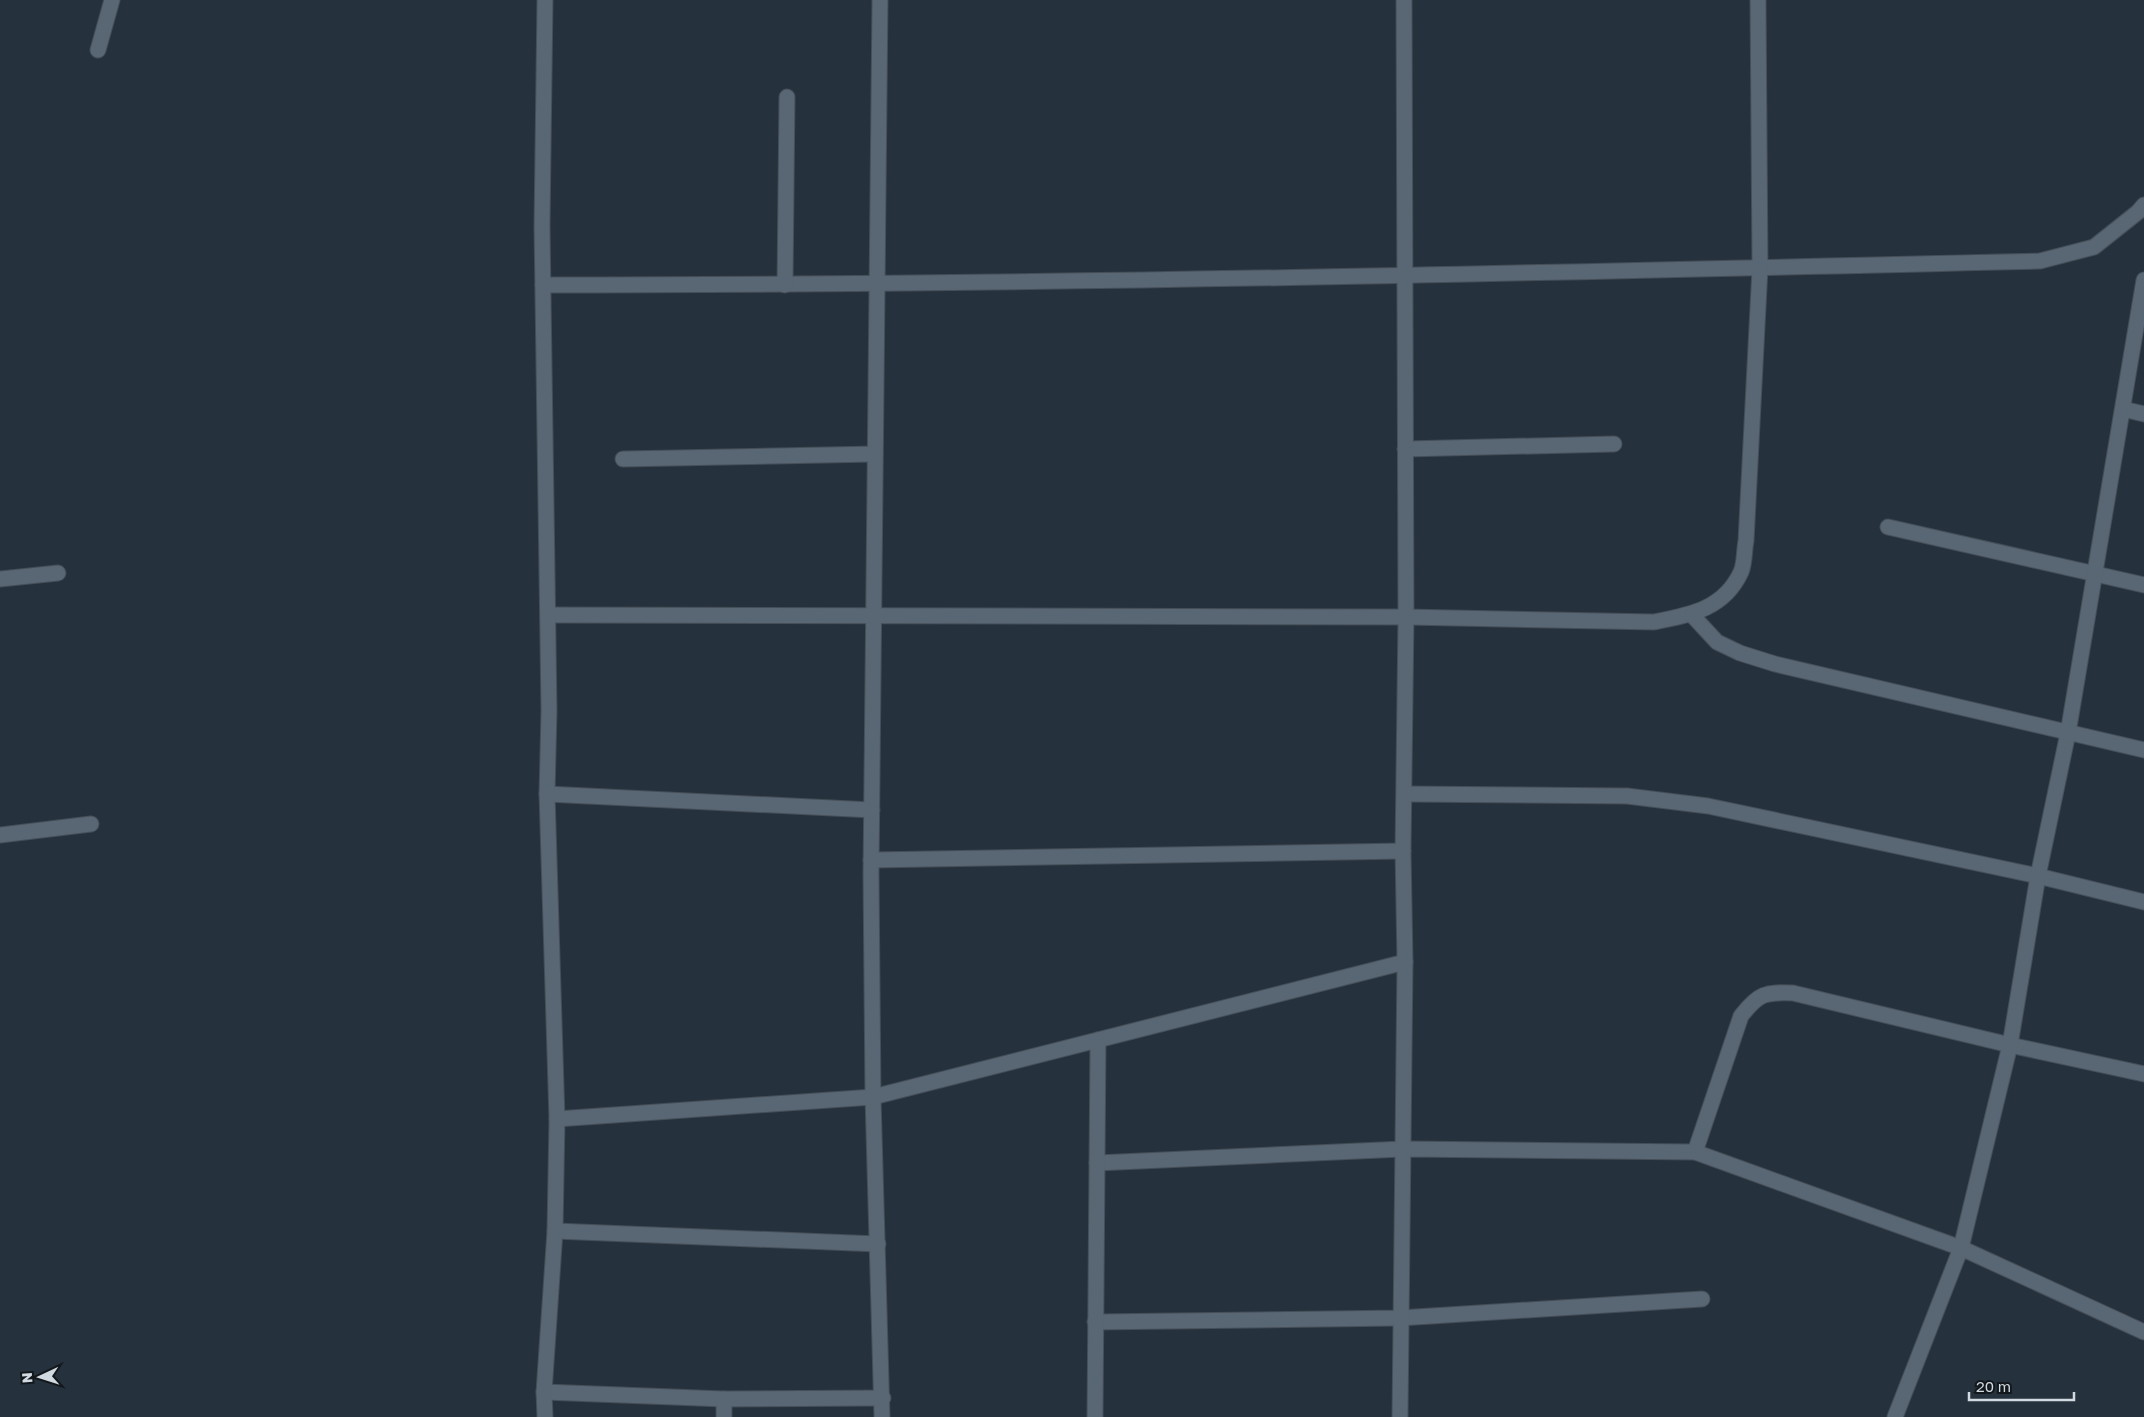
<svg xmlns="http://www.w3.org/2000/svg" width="2144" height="1417" viewBox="0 0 2144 1417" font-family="'Golos Text',sans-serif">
<rect width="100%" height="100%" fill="#25313c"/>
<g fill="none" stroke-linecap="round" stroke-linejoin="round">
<!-- minor casing -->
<g stroke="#444e58" stroke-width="17">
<g id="minor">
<polyline points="880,0 871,873 873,1097 882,1417"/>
<polyline points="98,50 112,0"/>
<path d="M543,285C1042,285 1541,273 2040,261L2094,247L2138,212L2144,205"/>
<polyline points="785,285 787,97"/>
<polyline points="2123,409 2144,414"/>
<polyline points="1405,449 1614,444"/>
<polyline points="623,459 875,454"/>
<polyline points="1888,527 2144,585"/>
<polyline points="0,579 58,573"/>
<path d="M548,615L1406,617L1654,622C1690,615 1724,609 1741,572C1745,563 1744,550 1746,541L1760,268L1758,0"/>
<polyline points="1692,615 1717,642 1740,653 1775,664 2144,750"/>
<polyline points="547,794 872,810"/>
<polyline points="1405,794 1627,796 1708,806 2038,876 2144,902"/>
<polyline points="0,835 91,824"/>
<polyline points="871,860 1403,851"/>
<polyline points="557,1119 873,1097 1405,962"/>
<path d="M1695,1152L1741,1016C1759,993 1765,992 1793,993L2010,1045L2144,1074"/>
<polyline points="1097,1163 1403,1149 1695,1152 1961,1248 2144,1332"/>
<polyline points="555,1231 878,1244"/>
<polyline points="1095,1322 1400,1318 1702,1299"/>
<polyline points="544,1392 724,1399 883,1398"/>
<polyline points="545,1417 544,1392 555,1231 557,1119 547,794 549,711 542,226 545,0"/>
<polyline points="724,1417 724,1399"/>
<polyline points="1095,1417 1098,1040"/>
<polyline points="1400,1417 1405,962 1403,851 1406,617 1404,0"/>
<polyline points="1895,1417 1961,1248 2010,1045 2038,876 2068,733 2144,280"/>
</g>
</g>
<!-- minor -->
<use href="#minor" stroke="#596673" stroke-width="15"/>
</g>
<!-- north arrow -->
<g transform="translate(40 1377) rotate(266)" stroke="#13181d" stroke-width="4" paint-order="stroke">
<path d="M0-4L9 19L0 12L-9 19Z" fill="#d1d9e1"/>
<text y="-8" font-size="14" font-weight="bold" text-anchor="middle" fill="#d1d9e1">N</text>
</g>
<!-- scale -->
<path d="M1969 1392v8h105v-8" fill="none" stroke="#d1d9e1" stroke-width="2.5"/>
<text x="1976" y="1392" font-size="15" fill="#d1d9e1" stroke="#13181d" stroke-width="4" paint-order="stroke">20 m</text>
</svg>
